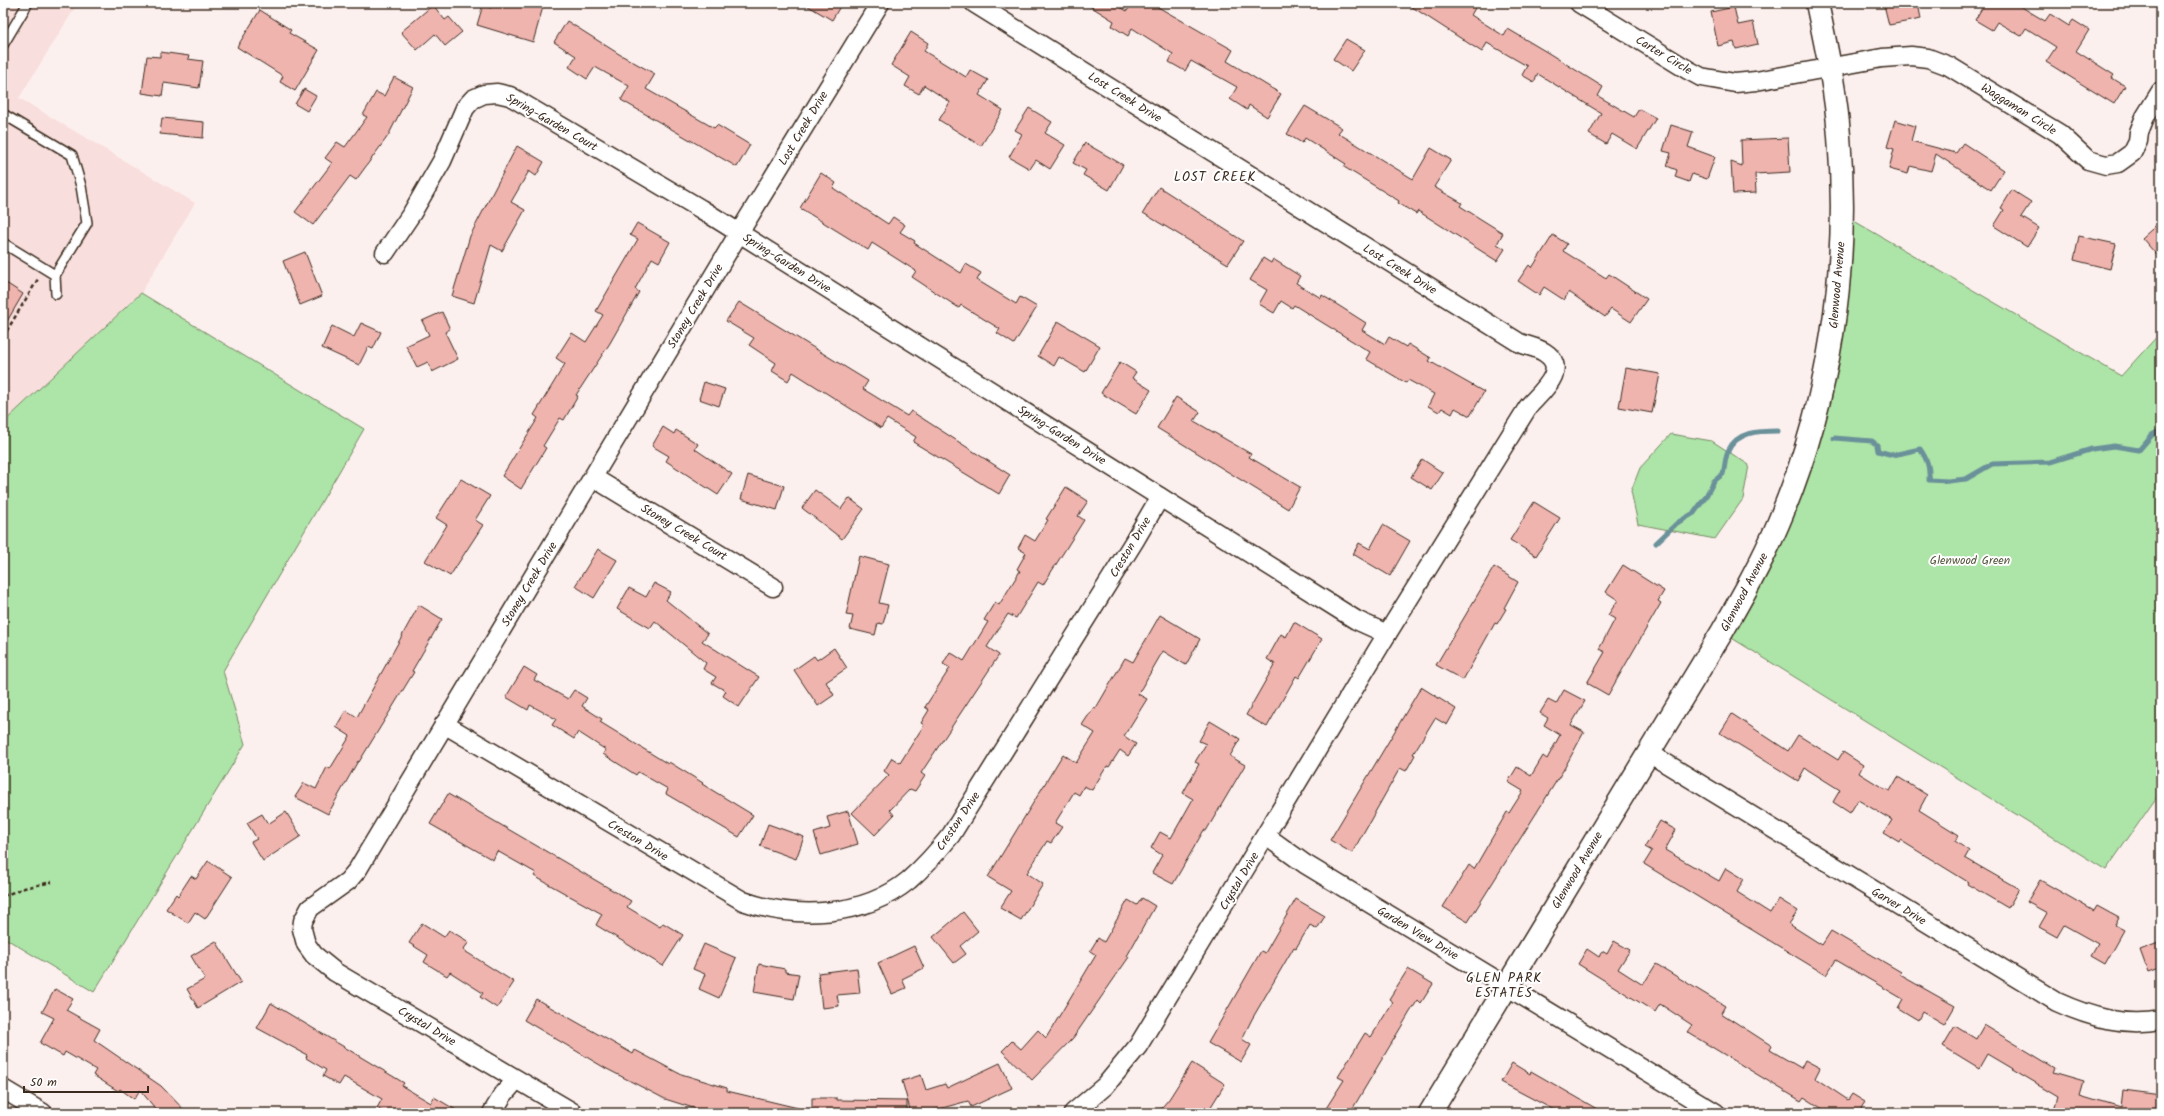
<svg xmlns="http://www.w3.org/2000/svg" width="2164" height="1116" viewBox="0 0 2164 1116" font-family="Kalam,sans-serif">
<rect width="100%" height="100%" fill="#fcf0ef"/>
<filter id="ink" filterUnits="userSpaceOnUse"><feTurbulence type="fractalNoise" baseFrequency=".025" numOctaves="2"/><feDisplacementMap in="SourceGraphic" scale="8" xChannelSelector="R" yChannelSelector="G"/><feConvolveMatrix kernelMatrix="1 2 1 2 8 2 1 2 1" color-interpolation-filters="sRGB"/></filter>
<g filter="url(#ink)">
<!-- built -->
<polygon fill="#f8dedc" points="3,3 78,3 19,98 195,203 141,293 3,423"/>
<!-- green -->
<g fill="#ade4a7" stroke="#748762">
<polygon points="1842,214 2121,376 2161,332 2161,791 2106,870 1722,632 1815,417"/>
<polygon points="141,293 364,429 223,671 245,744 94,992 3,937 3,423"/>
<polygon points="1671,434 1712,441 1749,465 1743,499 1715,539 1638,524 1631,491 1640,468"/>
</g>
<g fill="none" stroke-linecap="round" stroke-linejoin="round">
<!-- stream -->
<g stroke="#6b919a" stroke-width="5">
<path d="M1834,438L1872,441L1877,445L1878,451L1893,455L1920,449C1927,459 1930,467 1929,480L1948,481L1966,479L1992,464L2050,462L2092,449L2114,446L2139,450L2152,435L2161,430"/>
<path d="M1656,543L1677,523L1694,513L1705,498L1714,481L1723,474C1725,467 1725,458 1728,451C1737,431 1759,431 1778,431"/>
</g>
</g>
<!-- building -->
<g fill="#f0b4af" stroke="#3b2a1e">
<polygon points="493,3 531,3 543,7 533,42 477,25 483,5 491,8"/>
<polygon points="803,3 842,3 832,20"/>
<polygon points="1085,3 1113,3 1127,11 1132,3 1151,3 1233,50 1227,61 1281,94 1267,117 1249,105 1247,110 1230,99 1237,87 1191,61 1185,71 1169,62 1173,54 1132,28 1128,36 1112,26 1114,21"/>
<polygon points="1406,3 1478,3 1471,15 1504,36 1508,29 1550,54 1603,87 1598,96 1634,117 1639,109 1656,118 1637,149 1612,134 1606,144 1589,134 1601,113 1538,74 1534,82 1522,75 1527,66 1487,43 1482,52"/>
<polygon points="1892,3 1918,3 1921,19 1889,25 1884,5"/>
<polygon points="1985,3 2015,3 2045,21 2050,14 2069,26 2073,20 2089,30 2076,51 2114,75 2112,78 2125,86 2114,104 2046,62 2056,47 2026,28 2021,36 1997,22 1992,30 1975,20"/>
<polygon points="433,5 445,20 449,17 462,32 445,46 435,34 417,50 401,32"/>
<polygon points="1734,7 1738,25 1753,22 1758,44 1736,49 1734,42 1718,46 1711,12"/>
<polygon points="260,10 291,30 289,33 319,50 295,91 280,82 283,76 237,47"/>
<polygon points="567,21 619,54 655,74 646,89 714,128 717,125 750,145 737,167 621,100 629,86 595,67 587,79 569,67 576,56 554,42"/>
<polygon points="911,32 928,43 924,51 966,77 970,70 988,80 979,95 1003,110 981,146 939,120 950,102 924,85 919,94 905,86 910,77 891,65"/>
<polygon points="1346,39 1365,50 1351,71 1333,59"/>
<polygon points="160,52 189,56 188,59 203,61 199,88 164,83 162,96 142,93 147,56 160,57"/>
<polygon points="394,77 413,87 388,136 356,180 350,176 313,225 295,212 332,163 325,158 337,142 345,147 367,117 363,115 376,92 384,96"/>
<polygon points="304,89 316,96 307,111 295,104"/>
<polygon points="1305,106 1342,128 1338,133 1413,179 1431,148 1451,160 1434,187 1462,203 1460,206 1503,233 1497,244 1505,249 1497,261 1418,211 1416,214 1398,203 1399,201 1344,167 1346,164 1305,138 1302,143 1287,134"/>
<polygon points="1029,108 1052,122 1045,133 1065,145 1050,169 1036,160 1030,169 1009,157 1022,134 1015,130"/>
<polygon points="162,118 204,122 203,138 160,134"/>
<polygon points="1895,120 1915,126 1911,141 1956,153 1963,143 2004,170 1991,190 1936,154 1931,171 1910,166 1908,174 1889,169 1894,149 1887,147"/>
<polygon points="1671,125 1693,132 1688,147 1715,157 1707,179 1692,174 1689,182 1675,177 1677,170 1667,166 1671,153 1663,151"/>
<polygon points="1788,138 1790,172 1755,174 1756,193 1733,194 1731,162 1742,166 1741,140"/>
<polygon points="1085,143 1123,165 1109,190 1083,175 1086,170 1073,163"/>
<polygon points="517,146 544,162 536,176 529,171 511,202 525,210 502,251 491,245 474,303 452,296 470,236"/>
<polygon points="821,173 836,183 833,188 888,224 893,217 905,225 900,232 915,241 914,243 961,273 966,264 981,273 977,280 1016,304 1020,297 1037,307 1014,344 997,333 1000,329 961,305 959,308 912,277 916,271 872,243 868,250 800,208"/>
<polygon points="1159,187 1243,241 1228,264 1143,213"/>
<polygon points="2012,190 2031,202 2021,217 2039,228 2027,247 1994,226 2004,210 2001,208"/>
<polygon points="2161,221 2161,260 2142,238"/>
<polygon points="637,223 670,242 659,262 652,258 635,289 639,292 610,343 576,395 578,396 564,420 560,418 543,446 546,448 521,489 502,476 538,418 534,415 565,364 556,358 572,333 586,342 603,315 596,311 638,239 630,235"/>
<polygon points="1553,235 1567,244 1563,251 1606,278 1609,274 1647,299 1631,322 1611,309 1605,317 1569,292 1564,300 1544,287 1539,295 1518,281 1529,265 1532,268"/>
<polygon points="2079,236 2116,244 2110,269 2074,260"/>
<polygon points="305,252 322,296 300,305 283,261"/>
<polygon points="1263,258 1271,263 1273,259 1300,276 1296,283 1321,298 1322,295 1366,323 1362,330 1385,344 1389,337 1406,347 1408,344 1431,358 1429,361 1484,392 1470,416 1455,408 1452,414 1442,408 1439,412 1428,406 1434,394 1408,380 1406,383 1366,359 1370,352 1294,305 1292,308 1281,301 1274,313 1259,304 1267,290 1250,280"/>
<polygon points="3,281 23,294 3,328"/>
<polygon points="739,302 868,381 863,389 907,416 911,411 1010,475 999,494 913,442 916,437 887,419 881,428 793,372 788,381 772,371 776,363 749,345 754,338 726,321"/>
<polygon points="442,312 450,329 445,332 458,359 432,372 428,362 417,367 406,346 429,335 422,321"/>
<polygon points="1058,321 1100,346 1085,372 1059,357 1054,366 1038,356"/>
<polygon points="361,323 381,332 373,349 368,347 359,365 322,348 332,326 354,337"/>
<polygon points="1120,362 1136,372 1132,378 1151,390 1136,414 1101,393"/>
<polygon points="1626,368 1660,374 1652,413 1619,407"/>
<polygon points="704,382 725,389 719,406 699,399"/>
<polygon points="1176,397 1200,412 1194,421 1251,454 1249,457 1300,487 1288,509 1157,428"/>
<polygon points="663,427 674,434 676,430 698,444 695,449 732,474 718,495 666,461 669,456 652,446"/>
<polygon points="1422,459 1443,473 1432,490 1411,477"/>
<polygon points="748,475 784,486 777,510 741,499"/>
<polygon points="461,479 490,496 475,520 483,525 450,576 425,561 447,525 436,518"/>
<polygon points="1066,487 1088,501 1078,516 1084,520 1043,585 1038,582 1016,618 1008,614 987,647 999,655 921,773 925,776 915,791 910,789 890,810 894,815 875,835 852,813 889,775 884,771 892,758 900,763 924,725 921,723 929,710 925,707 950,668 943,664 950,652 964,661 988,622 984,620 995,602 999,605 1020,571 1017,569 1026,553 1018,548 1025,535 1035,541 1048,520 1046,519"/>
<polygon points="815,490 841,509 849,498 864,509 842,539 802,508"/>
<polygon points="1534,502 1560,518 1536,556 1510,540"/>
<polygon points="1383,525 1410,541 1390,576 1353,554 1359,543 1370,549"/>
<polygon points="598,549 617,560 594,598 575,586"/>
<polygon points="859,556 889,564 879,603 888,605 883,624 878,623 875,635 850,629 853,616 846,615"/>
<polygon points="1623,565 1664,591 1658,601 1661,603 1608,695 1587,683 1605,652 1599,649 1615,619 1608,615 1618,600 1606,592"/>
<polygon points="1494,567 1518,582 1504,608 1506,609 1497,624 1495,623 1463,680 1436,665"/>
<polygon points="654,583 671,592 666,600 708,634 702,641 759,677 739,707 723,696 726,691 712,683 716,677 703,669 706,663 655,621 650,628 617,609 629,588 646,597"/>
<polygon points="419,605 442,619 412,671 414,672 359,762 358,761 328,814 295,797 304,783 316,789 327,767 330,769 350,736 336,727 346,710 357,717"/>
<polygon points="1160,615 1200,639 1186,665 1163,651 1138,694 1147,699 1124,736 1136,744 1128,756 1120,750 1109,767 1107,766 1092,790 1084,786 1079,795 1074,792 1055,823 1062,827 1051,843 1047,841 1027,873 1043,884 1021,920 1000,908 1011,891 988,877 1063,754 1076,763 1095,733 1082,725 1094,707 1096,708 1125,658 1133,662"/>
<polygon points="1294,622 1322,639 1299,678 1296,676 1267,727 1246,715 1275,664 1267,659 1281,634 1286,637"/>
<polygon points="834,648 847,668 826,682 834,695 818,706 794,670 814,656 817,660"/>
<polygon points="524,667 537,675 534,680 568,699 574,690 587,698 582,706 602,719 600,722 668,764 669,762 703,783 702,784 753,815 739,837 666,794 668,789 638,772 636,775 603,754 606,750 578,732 574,739 552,725 556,719 530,705 528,710 506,697"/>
<polygon points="1421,687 1456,709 1447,725 1435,718 1413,754 1415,755 1406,771 1400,768 1352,853 1330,840"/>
<polygon points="1564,690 1585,701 1571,725 1584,732 1564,769 1468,922 1443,907 1469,865 1474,869 1507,812 1509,813 1523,791 1508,782 1517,767 1531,776 1543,756 1547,759 1560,735 1544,725 1548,718 1540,713 1548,700 1556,704"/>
<polygon points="1732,714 1788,751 1798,735 1838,760 1843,752 1863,765 1859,773 1883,788 1890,791 1898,777 1927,795 1919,810 1959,835 1955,841 1969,851 1965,858 2019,889 2008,908 1967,884 1968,882 1900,840 1899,842 1884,833 1892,820 1858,800 1850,813 1833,802 1840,790 1805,768 1798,781 1720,733"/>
<polygon points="1210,721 1240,739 1230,756 1245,765 1206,831 1204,830 1173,884 1152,873 1162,855 1151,848 1160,832 1171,838 1193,799 1183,793 1199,764 1195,762 1206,744 1199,741"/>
<polygon points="448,794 631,901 627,907 660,927 663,923 683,935 663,966 596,925 602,914 534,876 536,873 497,851 493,860 430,824"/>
<polygon points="848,811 858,844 821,855 814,833 830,828 827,817"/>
<polygon points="286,812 301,836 263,861 251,842 257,839 247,823 262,814 268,824"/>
<polygon points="1660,821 1676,830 1665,850 1719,881 1726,868 1744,879 1737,892 1770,913 1779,899 1798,911 1789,924 1822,945 1831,931 1901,972 1900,975 1955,1006 1944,1025 1922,1012 1918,1020 1898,1008 1903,999 1836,960 1826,975 1644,864 1652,851 1645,847"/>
<polygon points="768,824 804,837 796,859 760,846"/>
<polygon points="208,861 232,877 205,919 195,912 188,923 166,909 176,894 178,896 191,876 196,879"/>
<polygon points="2040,880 2094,911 2097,906 2119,918 2115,925 2124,930 2105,964 2091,956 2098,944 2064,925 2057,937 2039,927 2047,913 2027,902"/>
<polygon points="1142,898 1155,906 1127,956 1129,957 1073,1038 1032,1080 1002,1051 1012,1041 1021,1049 1038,1030 1046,1038 1096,955 1090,951 1098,938 1104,942 1128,900 1137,905"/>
<polygon points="1296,899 1325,916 1317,929 1310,925 1296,948 1294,947 1252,1019 1242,1039 1251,1045 1241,1062 1208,1043 1261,951 1265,953"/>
<polygon points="963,912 978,931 960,946 966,954 954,963 933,937"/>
<polygon points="422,923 444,937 449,930 469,942 463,950 514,982 497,1008 480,997 483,993 450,972 447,976 424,962 428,955 409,943"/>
<polygon points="216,941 241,982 198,1008 187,989 205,979 191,956"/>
<polygon points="1614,941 1630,950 1618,969 1643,985 1656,964 1725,1006 1721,1013 1772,1046 1770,1050 1801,1068 1805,1060 1820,1068 1815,1078 1848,1100 1852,1094 1865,1102 1861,1108 1868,1113 1829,1113 1804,1097 1801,1101 1687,1032 1692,1025 1660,1004 1655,1012 1578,964 1587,949 1599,957 1602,951 1607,954"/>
<polygon points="2161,942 2161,967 2148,972 2140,950"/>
<polygon points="704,944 736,958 719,998 699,989 705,974 693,969"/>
<polygon points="914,946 924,968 902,979 906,988 892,994 878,963"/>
<polygon points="759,964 785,969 785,972 799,974 794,999 754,992"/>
<polygon points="857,968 860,993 837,995 839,1006 822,1008 818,973"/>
<polygon points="1408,969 1433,984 1421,1003 1418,1000 1410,1012 1350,1113 1323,1113 1344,1080 1338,1077 1365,1033 1371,1037 1393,1002 1389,999"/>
<polygon points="55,989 73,999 66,1010 100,1029 94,1040 161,1086 187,1113 159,1113 140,1090 134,1099 120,1089 118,1091 93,1075 96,1070 65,1052 63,1056 40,1043 54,1018 42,1012"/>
<polygon points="536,999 633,1054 635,1050 678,1073 727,1088 727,1091 798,1108 797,1113 709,1113 665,1099 605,1068 524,1020"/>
<polygon points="271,1003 404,1083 402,1086 431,1103 434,1097 461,1113 385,1113 377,1108 382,1099 344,1077 339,1085 323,1076 326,1070 306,1058 307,1055 257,1028"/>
<polygon points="1984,1025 2055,1068 2053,1072 2084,1081 2080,1095 2120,1107 2122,1090 2161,1095 2161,1113 2053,1113 2058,1096 1987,1054 1979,1068 1943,1046 1955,1026 1976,1039"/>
<polygon points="1000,1063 1012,1088 971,1107 968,1101 924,1113 911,1113 902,1081 921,1075 926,1090 945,1084 947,1088"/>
<polygon points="1192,1063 1225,1084 1207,1113 1157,1113 1169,1099"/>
<polygon points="1512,1063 1530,1074 1531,1071 1604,1113 1560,1113 1535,1100 1501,1082"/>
<polygon points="812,1098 837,1098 837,1100 907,1101 907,1113 812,1113"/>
</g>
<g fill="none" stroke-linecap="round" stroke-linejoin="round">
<!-- lane casing -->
<g stroke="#3b2a1e" stroke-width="12">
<g id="lane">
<polyline points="3,45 28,3"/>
<polyline points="3,114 72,155 81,186 87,223 55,275"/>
<polyline points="3,243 55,275 56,294"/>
</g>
</g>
<!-- street casing -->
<g stroke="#3b2a1e" stroke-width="21">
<g id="street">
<path d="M974,3L1518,342C1526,346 1536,347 1544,352C1571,369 1540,393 1528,407L1387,634L1138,1046L1105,1086L1073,1113"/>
<polyline points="1579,3 1688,70 1701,77 1735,83 1756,81 1882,58 1911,56 1928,58 1949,66 2060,134 2088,160 2106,165 2118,163 2132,153 2138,141 2139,132 2145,117 2161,91"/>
<polyline points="385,253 412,213 442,161 465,108 473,99 484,94 497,93 510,96 701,209 1356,620 1387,634"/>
<polyline points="594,478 773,587"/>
<path d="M444,724L743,901C796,920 864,917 909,880C925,866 938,851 951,835L1135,540L1160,497"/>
<path d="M1649,753L2057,1002C2090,1017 2124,1027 2161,1020"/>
<polyline points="1266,836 1305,864 1716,1113"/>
<polyline points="3,1089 43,1113"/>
<polyline points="492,1113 503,1095 516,1080"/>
<polyline points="574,1113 335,972 314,955 306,944 302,929 303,921 310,908 348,881 358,869 739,233 880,3"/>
</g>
</g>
<!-- secondary casing -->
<g stroke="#3b2a1e" stroke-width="25">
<path id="secondary" d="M1430,1113L1722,632C1742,597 1762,562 1778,524C1830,402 1850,268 1839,136C1836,91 1826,46 1817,3"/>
</g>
<!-- path -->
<g stroke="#3b2a1e" stroke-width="2.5" stroke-dasharray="4 3" stroke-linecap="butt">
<polyline points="3,337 38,279"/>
<polyline points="3,896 24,888 52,882"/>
</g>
<!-- lane -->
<use href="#lane" stroke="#fff" stroke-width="9"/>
<!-- street -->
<use href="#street" stroke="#fff" stroke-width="18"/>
<!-- secondary -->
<use href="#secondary" stroke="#fff" stroke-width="22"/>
</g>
</g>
<g text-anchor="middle" stroke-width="4" stroke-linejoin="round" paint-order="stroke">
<!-- street labels -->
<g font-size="12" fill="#3b2a1e" stroke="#fff">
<text transform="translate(1664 55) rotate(31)" y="4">Carter Circle</text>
<text transform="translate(1125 97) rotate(32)" y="4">Lost Creek Drive</text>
<text transform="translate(2019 109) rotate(32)" y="4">Waggaman Circle</text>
<text transform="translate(552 122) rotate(30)" y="4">Spring-Garden Court</text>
<text transform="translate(803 128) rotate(-59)" y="4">Lost Creek Drive</text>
<text transform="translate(787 263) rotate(32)" y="4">Spring-Garden Drive</text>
<text transform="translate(1400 269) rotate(32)" y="4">Lost Creek Drive</text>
<text transform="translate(1837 285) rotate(-85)" y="4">Glenwood Avenue</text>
<text transform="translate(695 306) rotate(-59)" y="4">Stoney Creek Drive</text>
<text transform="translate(1062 435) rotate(32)" y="4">Spring-Garden Drive</text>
<text transform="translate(684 532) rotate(31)" y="4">Stoney Creek Court</text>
<text transform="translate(1130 547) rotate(-59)" y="4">Creston Drive</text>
<text transform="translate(529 584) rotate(-59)" y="4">Stoney Creek Drive</text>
<text transform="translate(1744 592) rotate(-62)" y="4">Glenwood Avenue</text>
<text transform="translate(958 821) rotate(-56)" y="4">Creston Drive</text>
<text transform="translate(638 840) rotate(31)" y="4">Creston Drive</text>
<text transform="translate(1577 870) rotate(-59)" y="4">Glenwood Avenue</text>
<text transform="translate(1239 881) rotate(-59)" y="4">Crystal Drive</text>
<text transform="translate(1899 906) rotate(31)" y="4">Garver Drive</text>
<text transform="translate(1418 933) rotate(31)" y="4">Garden View Drive</text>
<text transform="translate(427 1026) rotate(31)" y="4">Crystal Drive</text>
</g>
<!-- park labels -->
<g font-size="12" fill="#585840" stroke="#fff">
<text x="1970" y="564">Glenwood Green</text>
</g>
<!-- neighbourhood labels -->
<g font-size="13" letter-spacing="1" fill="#3b2a1e" stroke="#fff">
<text x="1215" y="181">LOST CREEK</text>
<text x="1504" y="982">GLEN PARK<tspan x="1504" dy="15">ESTATES</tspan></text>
</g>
</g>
<!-- margin -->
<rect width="2164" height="1116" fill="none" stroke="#fff" stroke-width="16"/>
<rect x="8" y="8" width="2148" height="1100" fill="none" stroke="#3b2a1e" stroke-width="1.5" filter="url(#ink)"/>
<!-- scale -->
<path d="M24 1086v6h124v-6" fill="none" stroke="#3b2a1e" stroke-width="2"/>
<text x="30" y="1086" font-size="12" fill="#3b2a1e" stroke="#ffffff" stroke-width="3" paint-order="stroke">50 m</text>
</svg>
